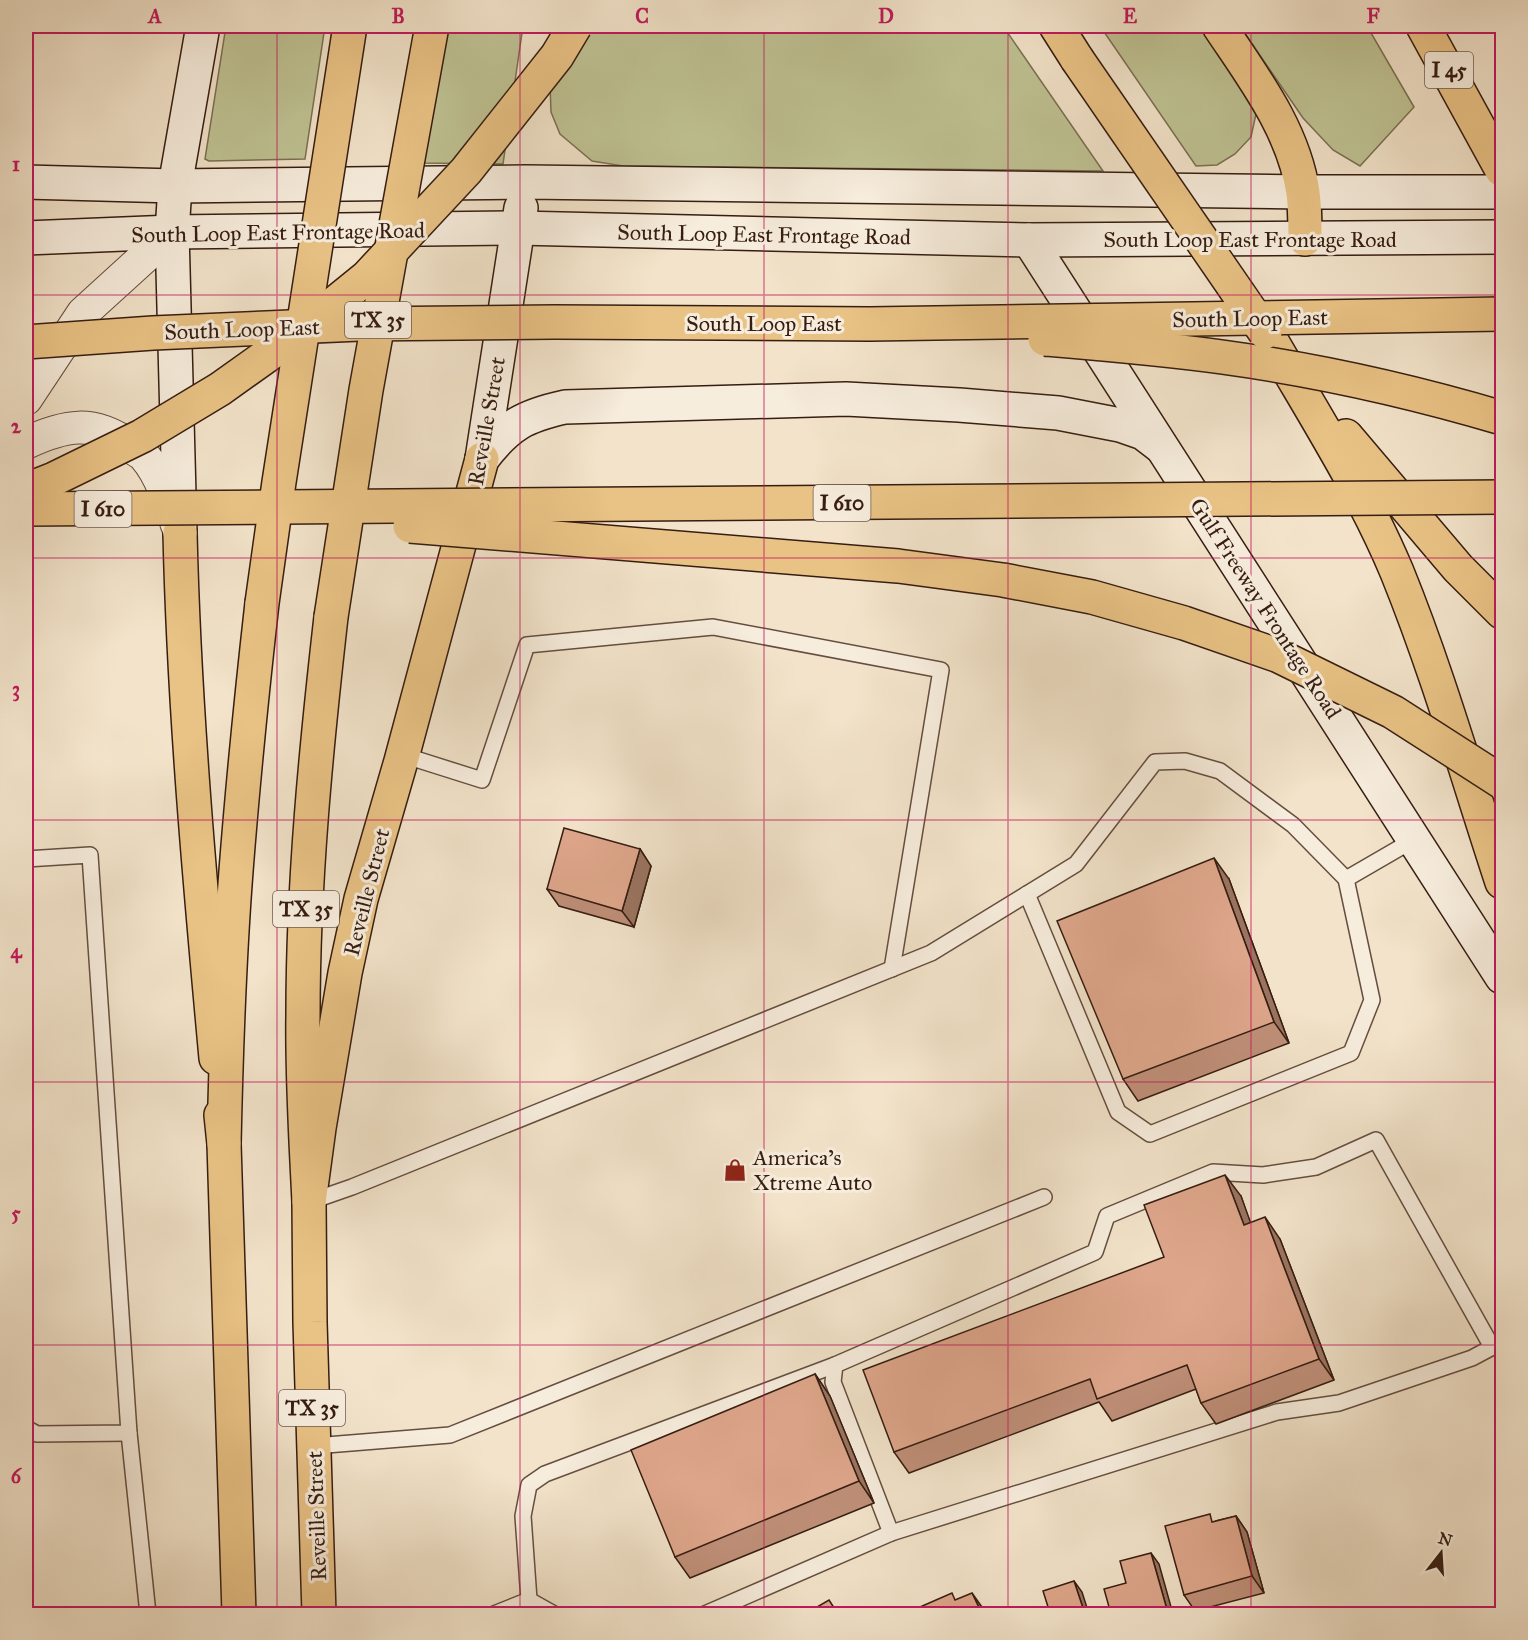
<svg xmlns="http://www.w3.org/2000/svg" width="1528" height="1640" viewBox="0 0 1528 1640" font-family="'IM FELL Great Primer',serif">
<rect width="100%" height="100%" fill="#f2e3ca"/>
<filter id="stains"><feTurbulence type="fractalNoise" baseFrequency=".00333" numOctaves="4"/><feColorMatrix values="0 0 0 0 .2 0 0 0 0 .09 0 0 0 0 .02 0 0 0 .5 -.17"/></filter>
<radialGradient id="worn" r=".72"><stop offset=".6" stop-color="#630" stop-opacity="0"/><stop offset="1" stop-color="#630" stop-opacity=".3"/></radialGradient>
<!-- grass -->
<g fill="#bfc293" stroke="#7a7052" stroke-width="1.5">
<polygon points="226,26 325,26 305,159 209,161 205,159"/>
<polygon points="442,26 523,26 503,164 419,163"/>
<polygon points="561,26 1003,26 1103,171 623,166 592,161 560,134 551,112 550,84"/>
<polygon points="1100,26 1208,26 1251,91 1256,114 1251,137 1235,154 1217,165 1196,166"/>
<polygon points="1240,26 1367,26 1414,107 1360,166 1333,150 1303,118"/>
</g>
<g fill="none" stroke-linecap="round" stroke-linejoin="round">
<!-- service casing -->
<g stroke="#654e3f" stroke-width="18">
<g id="service">
<polyline points="403,755 482,780 527,645 713,627 941,670 892,969"/>
<polyline points="26,859 90,855 129,1433 37,1434 26,1428"/>
<polyline points="1027,894 1118,1112 1150,1134 1351,1053 1372,1000 1346,879"/>
<polyline points="309,1202 352,1187 931,953 1076,864 1155,762 1185,761 1220,771 1293,825 1346,879 1415,839"/>
<polyline points="129,1433 148,1614"/>
<polyline points="314,1446 450,1435 1044,1197"/>
<polyline points="891,1533 833,1382 835,1365 1095,1252 1107,1216 1213,1172 1263,1175 1316,1167 1376,1140 1492,1347"/>
<polyline points="529,1600 523,1516 529,1485 545,1474 835,1365"/>
<polyline points="529,1600 554,1614"/>
<polyline points="494,1614 529,1600"/>
<polyline points="705,1614 891,1533 1277,1412 1339,1403 1472,1358 1502,1342"/>
</g>
</g>
<!-- minor casing -->
<g stroke="#654e3f" stroke-width="34">
<g id="minor">
<polyline points="26,399 83,313 172,232"/>
<path d="M26,443C65,425 93,419 130,446C135,450 142,453 145,457C160,474 170,504 177,525"/>
</g>
</g>
<!-- secondary casing -->
<g stroke="#361d11" stroke-width="36">
<g id="secondary">
<polyline points="26,182 175,186 526,182 1303,192 1502,192"/>
<polyline points="26,238 172,232 518,228 1029,240 1502,237"/>
<polyline points="1029,240 1502,977"/>
<path d="M482,459C508,425 524,416 565,407L846,399L959,405L1058,413L1120,425L1143,433L1160,446"/>
<polyline points="482,459 521,208"/>
<polyline points="180,533 172,232 175,186 203,26"/>
</g>
</g>
<!-- primary casing -->
<g stroke="#361d11" stroke-width="36">
<g id="primary">
<path d="M180,533C184,707 200,884 216,1058"/>
<polyline points="221,1115 224,1144 239,1614"/>
<polyline points="319,1614 310,1322 309,1202 319,1128 345,973 361,899 401,761 482,459"/>
</g>
</g>
<!-- motorway casing -->
<g stroke="#361d11" stroke-width="36">
<g id="motorway">
<polyline points="1056,26 1077,59"/>
<path d="M1219,26C1253,77 1294,130 1303,193C1305,208 1305,223 1305,239"/>
<polyline points="1423,26 1502,170"/>
<path d="M1271,340C1315,416 1363,491 1397,572C1438,673 1468,779 1502,882"/>
<polyline points="1346,436 1458,568 1502,612"/>
<path d="M224,1144C226,1053 229,962 236,871C243,781 252,692 262,603"/>
<path d="M309,1202C306,1140 302,1078 303,1015C303,882 316,749 331,617"/>
</g>
</g>
<!-- service -->
<use href="#service" stroke="#f7eddd" stroke-width="15"/>
<!-- minor -->
<use href="#minor" stroke="#f7eddd" stroke-width="32"/>
<!-- secondary -->
<use href="#secondary" stroke="#f7eddd" stroke-width="33"/>
<!-- primary -->
<use href="#primary" stroke="#e9c285" stroke-width="33"/>
<!-- motorway -->
<use href="#motorway" stroke="#e9c285" stroke-width="33"/>
<!-- motorway-bridge casing -->
<g stroke="#361d11" stroke-width="36" stroke-linecap="butt">
<g id="motorway-bridge">
<polyline points="1077,59 1265,332"/>
<path d="M1045,339C1104,344 1164,349 1222,357C1317,370 1411,391 1502,418"/>
<polyline points="26,342 153,333 360,324 554,322 870,324 1502,314"/>
<polyline points="26,490 54,479 142,436 220,389 293,337 367,277 466,171 557,56 575,26"/>
<polyline points="26,509 1502,497"/>
<polyline points="410,526 898,566 1003,580 1092,597 1184,623 1279,656 1393,712 1502,782"/>
<polyline points="262,603 279,482 350,26"/>
<polyline points="331,617 366,390 432,26"/>
</g>
</g>
<!-- motorway-bridge -->
<use href="#motorway-bridge" stroke="#e9c285" stroke-width="33"/>
</g>
<!-- wall -->
<g fill="#bf8f78" stroke="#361d11" stroke-width="1.5">
<polygon points="640,849 651,866 634,927 559,906 547,889"/>
<polygon points="1229,879 1289,1043 1138,1101 1123,1079"/>
<polygon points="1241,1196 1250,1223 1280,1239 1334,1380 1216,1424 1201,1403 1196,1389 1112,1421 1099,1402 909,1473 894,1452 1164,1257"/>
<polygon points="815,1374 830,1396 874,1503 690,1578 675,1557"/>
<polygon points="1236,1516 1247,1532 1264,1593 1195,1611 1184,1595 1216,1521"/>
</g>
<!-- shaded-wall -->
<g fill="#9b7461" stroke="#361d11" stroke-width="1.5">
<polygon points="640,849 651,866 634,927 622,911"/>
<polygon points="1214,858 1229,879 1289,1043 1274,1022"/>
<polygon points="1225,1175 1241,1196 1259,1246 1244,1225"/>
<polygon points="1265,1217 1280,1239 1334,1380 1319,1359"/>
<polygon points="815,1374 830,1396 874,1503 859,1481"/>
<polygon points="1236,1516 1247,1532 1264,1593 1252,1576"/>
<polygon points="1151,1553 1159,1564 1173,1614 1169,1614 1168,1613"/>
<polygon points="1074,1581 1082,1592 1089,1614 1085,1614"/>
<polygon points="972,1593 984,1610 986,1614 982,1614"/>
</g>
<!-- building -->
<g fill="#dea68b" stroke="#361d11" stroke-width="1.5">
<polygon points="564,828 640,849 622,911 547,889"/>
<polygon points="1214,858 1274,1022 1123,1079 1057,921"/>
<polygon points="1225,1175 1244,1225 1265,1217 1319,1359 1201,1403 1187,1365 1097,1399 1090,1379 894,1452 863,1370 1164,1257 1144,1205"/>
<polygon points="815,1374 859,1481 675,1557 631,1450"/>
<polygon points="1210,1514 1212,1522 1236,1516 1252,1576 1184,1595 1165,1526"/>
<polygon points="1151,1553 1168,1613 1163,1614 1111,1614 1104,1589 1126,1583 1120,1561"/>
<polygon points="1074,1581 1085,1614 1034,1614 1049,1610 1043,1591"/>
<polygon points="952,1593 955,1600 972,1593 982,1614 904,1614"/>
<polygon points="829,1600 838,1614 805,1614"/>
</g>
<!-- grid -->
<path fill="none" stroke="#c2185b" stroke-width="1.5" stroke-opacity="0.55" d="M277,26V1614M520,26V1614M764,26V1614M1008,26V1614M1251,26V1614M26,295H1502M26,558H1502M26,820H1502M26,1082H1502M26,1345H1502"/>
<!-- icons -->
<defs>
<g id="shop-bare" transform="scale(1.8)"><path d="M-5-2.5h2.3a2.7 3.5 0 0 1 5.4 0H5L5.5 6h-11ZM-1.5-2.5h3a1.5 2.3 0 0 0-3 0Z" fill="#8f2418" stroke="#f7eddd" stroke-width="2.5" paint-order="stroke"/></g>
</defs>
<g fill-rule="evenodd">
<use href="#shop-bare" x="735" y="1170"/>
</g>
<g text-anchor="middle" stroke-width="6" stroke-linejoin="round" paint-order="stroke">
<!-- shield labels -->
<g fill="#f7eddd" stroke="#705b4e" stroke-width="1.5">
<rect x="1425" y="52" width="48" height="36" rx="4.5"/>
<rect x="345" y="302" width="66" height="36" rx="4.5"/>
<rect x="813.5" y="485" width="57" height="36" rx="4.5"/>
<rect x="74.5" y="491" width="57" height="36" rx="4.5"/>
<rect x="273" y="891" width="66" height="36" rx="4.5"/>
<rect x="279" y="1390" width="66" height="36" rx="4.5"/>
</g>
<g font-size="21" font-weight="bold" fill="#361d11">
<text x="1449" y="77">I 45</text>
<text x="378" y="327">TX 35</text>
<text x="842" y="510">I 610</text>
<text x="103" y="516">I 610</text>
<text x="306" y="916">TX 35</text>
<text x="312" y="1415">TX 35</text>
</g>
<!-- street labels -->
<g font-size="22" fill="#361d11" stroke="#f7eddd">
<text transform="translate(278 232) rotate(-1)" y="8">South Loop East Frontage Road</text>
<text transform="translate(764 234) rotate(1)" y="8">South Loop East Frontage Road</text>
<text x="1250" y="247">South Loop East Frontage Road</text>
<text transform="translate(1250 318) rotate(-1)" y="8">South Loop East</text>
<text x="764" y="331">South Loop East</text>
<text transform="translate(242 329) rotate(-2)" y="8">South Loop East</text>
<text transform="translate(486 421) rotate(-80)" y="8">Reveille Street</text>
<text transform="translate(1266 608) rotate(57)" y="8">Gulf Freeway Frontage Road</text>
<text transform="translate(366 892) rotate(-76)" y="8">Reveille Street</text>
<text transform="translate(316 1516) rotate(-92)" y="8">Reveille Street</text>
</g>
<!-- poi labels -->
<g font-size="22" fill="#361d11" stroke="#f7eddd" text-anchor="start">
<text x="753" y="1165">America's<tspan x="753" dy="25">Xtreme Auto</tspan></text>
</g>
</g>
<!-- margin -->
<rect width="1528" height="1640" fill="none" stroke="#f2e3ca" stroke-width="66"/>
<!-- north arrow -->
<g transform="translate(1441 1553) rotate(17)" stroke="#f7eddd" stroke-width="4.5" paint-order="stroke">
<path d="M0-4.5L10 22L0 15L-10 22Z" fill="#361d11"/>
<text y="-9" font-size="16" font-weight="bold" text-anchor="middle" fill="#361d11">N</text>
</g>
<rect x="33" y="33" width="1462" height="1574" fill="none" stroke="#c2185b" stroke-width="2"/>
<g font-size="20" text-anchor="middle" font-weight="bold" fill="#c2185b">
<text x="155" y="23">A</text>
<text x="398" y="23">B</text>
<text x="642" y="23">C</text>
<text x="886" y="23">D</text>
<text x="1130" y="23">E</text>
<text x="1373" y="23">F</text>
<text x="16" y="171">1</text>
<text x="16" y="433">2</text>
<text x="16" y="696">3</text>
<text x="16" y="958">4</text>
<text x="16" y="1220">5</text>
<text x="16" y="1483">6</text>
</g>
<rect width="100%" height="100%" filter="url(#stains)"/>
<rect width="100%" height="100%" fill="url(#worn)"/>
</svg>
